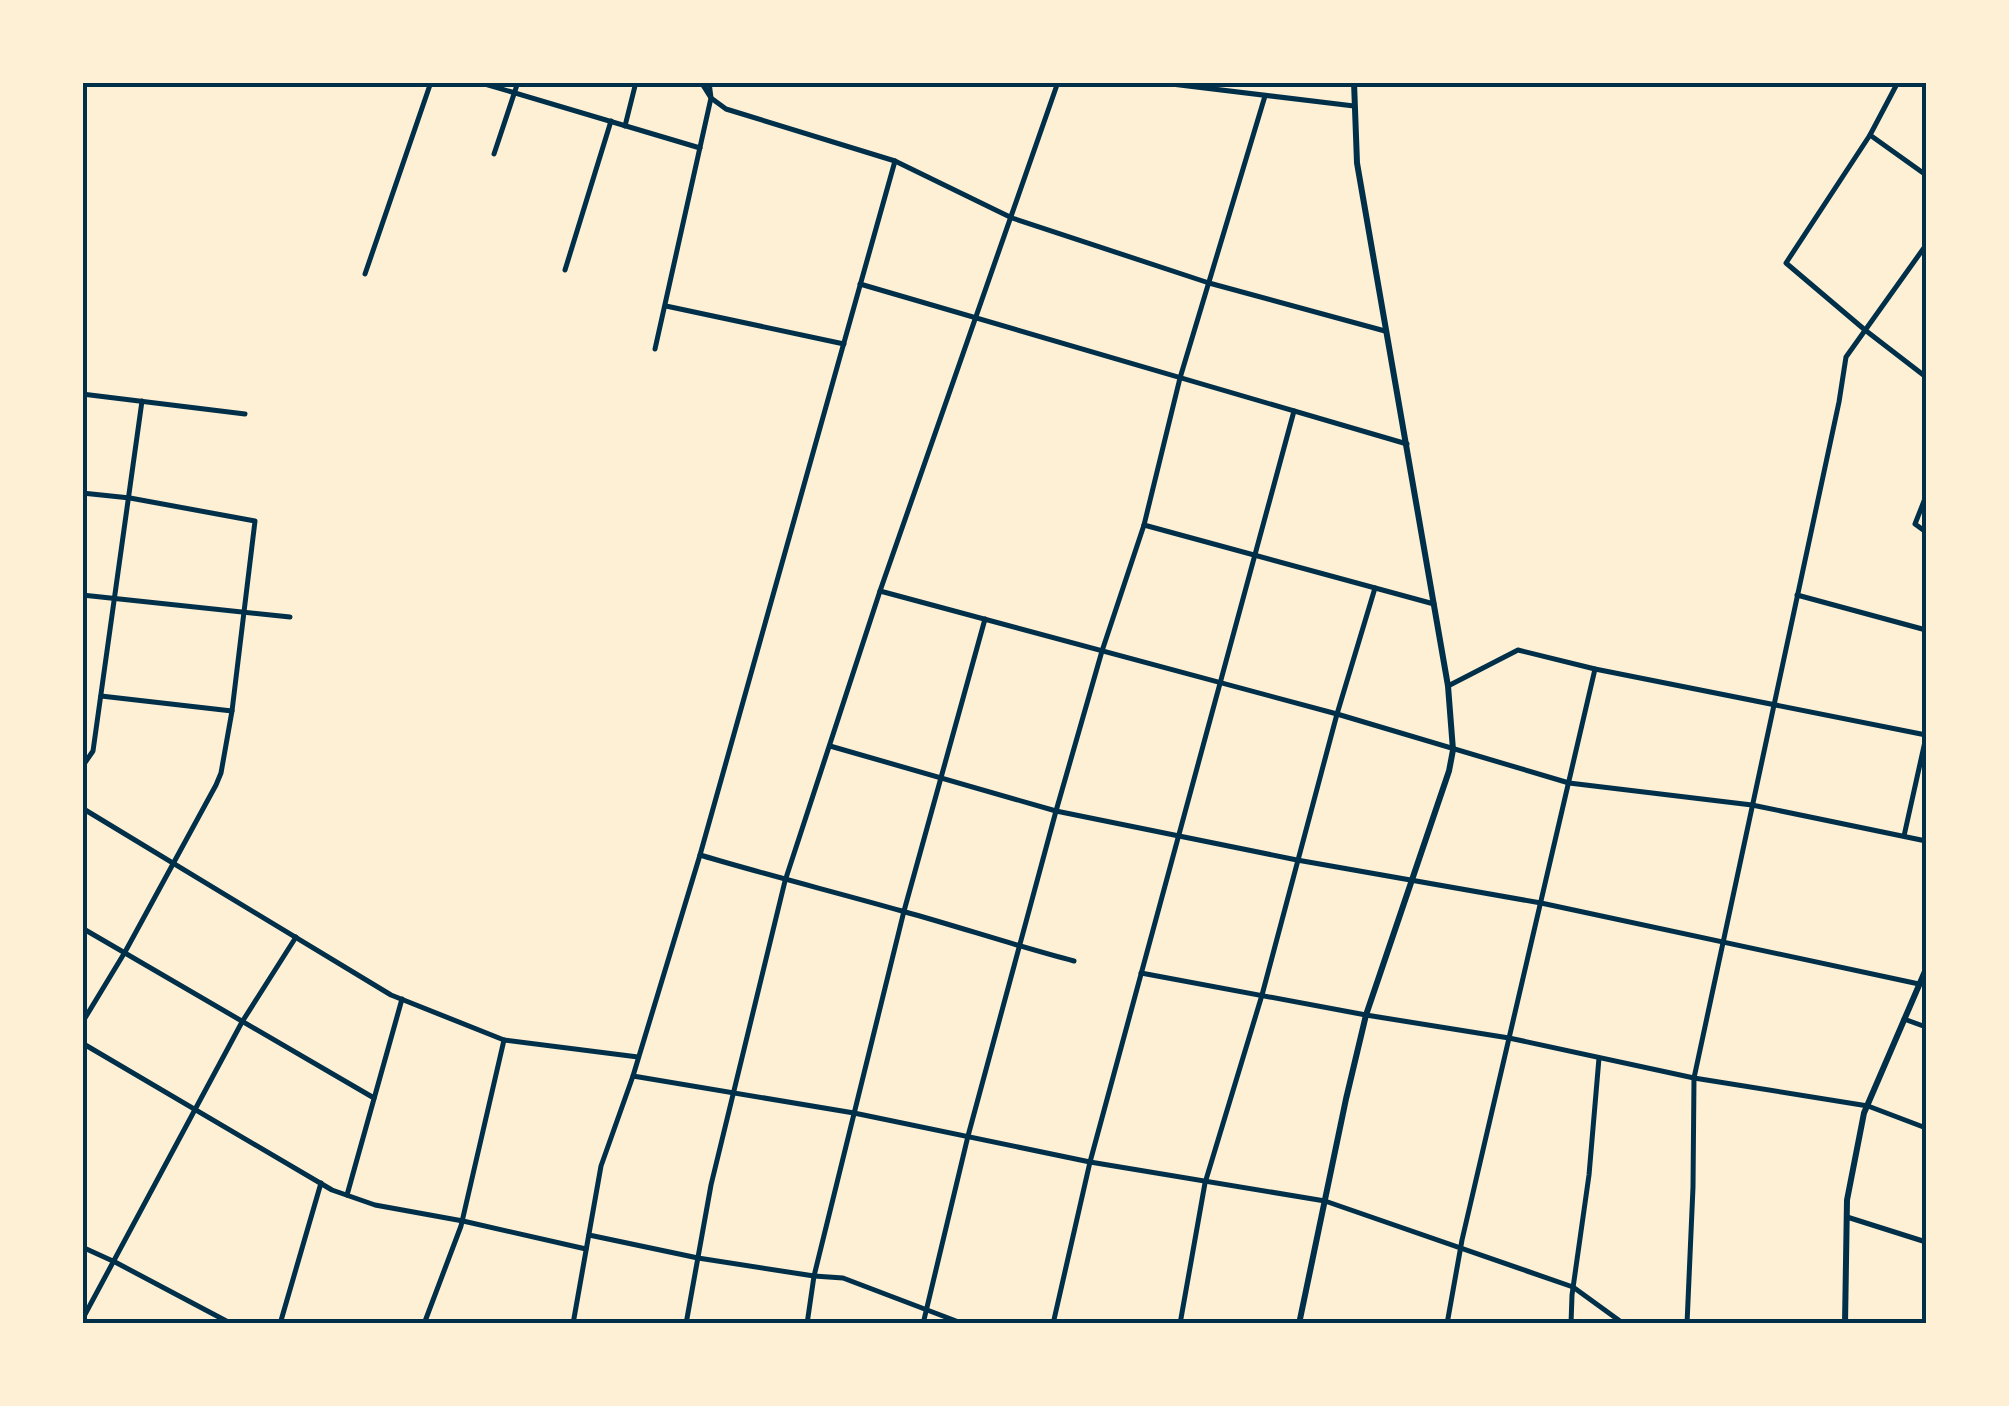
<svg xmlns="http://www.w3.org/2000/svg" width="2009" height="1406" viewBox="0 0 2009 1406" font-family="'Libre Baskerville',serif">
<rect width="100%" height="100%" fill="#fdf0d5"/>
<g fill="none" stroke-linecap="round" stroke-linejoin="round">
<!-- minor -->
<g stroke="#003049" stroke-width="5">
<polyline points="478,82 700,148"/>
<polyline points="701,82 711,98 726,109 895,161 1012,218 1209,283 1385,331"/>
<polyline points="1155,82 1354,106"/>
<polyline points="1898,82 1870,135 1786,263 1865,330 1926,377"/>
<polyline points="625,126 636,82"/>
<polyline points="1870,135 1926,175"/>
<polyline points="494,154 518,82"/>
<polyline points="565,270 611,121"/>
<polyline points="365,274 431,82"/>
<polyline points="860,284 1407,444"/>
<polyline points="666,306 844,344"/>
<polyline points="655,349 711,98 709,82"/>
<polyline points="82,394 245,414"/>
<polyline points="82,493 130,498 255,521 232,711 221,773 216,785 125,952 82,1023"/>
<polyline points="1926,496 1915,524 1926,532"/>
<polyline points="1144,525 1434,604"/>
<polyline points="880,591 1337,714 1569,783 1752,805 1926,841"/>
<polyline points="82,595 290,617"/>
<polyline points="1797,595 1926,630"/>
<polyline points="1448,686 1518,650 1595,669 1926,735"/>
<polyline points="101,696 232,711"/>
<polyline points="830,746 1056,811 1297,860 1541,903 1919,984"/>
<polyline points="82,767 93,751 142,401"/>
<polyline points="82,808 391,995 504,1040 638,1057"/>
<polyline points="1904,836 1926,737"/>
<path d="M700,855C767,875 835,892 902,911C960,927 1016,946 1074,961"/>
<polyline points="82,928 374,1098"/>
<polyline points="1141,973 1366,1015 1509,1038 1694,1078 1868,1106 1926,1128"/>
<polyline points="1904,1019 1926,1027"/>
<polyline points="82,1043 332,1190 375,1205 463,1221 586,1249"/>
<polyline points="633,1076 854,1113 1090,1162 1325,1201 1573,1287 1624,1324"/>
<polyline points="347,1195 402,999"/>
<polyline points="1847,1217 1926,1242"/>
<polyline points="589,1235 698,1258 814,1276 843,1278 964,1324"/>
<polyline points="82,1247 115,1262 232,1324"/>
<polyline points="82,1320 242,1022 296,937"/>
<polyline points="280,1324 321,1183"/>
<polyline points="424,1324 461,1226 504,1040"/>
<polyline points="573,1324 601,1166 633,1076 700,855 895,161"/>
<polyline points="686,1324 711,1185 785,881 880,591 1058,82"/>
<polyline points="807,1324 814,1276 904,911 985,619"/>
<polyline points="923,1324 968,1136 1056,811 1102,651 1144,525 1180,378 1265,96"/>
<polyline points="1053,1324 1090,1162 1294,411"/>
<polyline points="1180,1324 1205,1183 1262,995 1337,714 1375,588"/>
<polyline points="1447,1324 1462,1240 1595,669"/>
<polyline points="1571,1324 1572,1295 1589,1175 1599,1058"/>
<polyline points="1687,1324 1693,1187 1694,1078 1839,402 1846,357 1926,245"/>
</g>
<!-- tertiary -->
<g stroke="#003049" stroke-width="6">
<polyline points="1299,1324 1346,1099 1366,1015 1449,771 1453,750 1448,686 1357,163 1354,82"/>
<polyline points="1845,1324 1847,1200 1864,1113 1926,969"/>
</g>
</g>
<!-- border -->
<rect width="2009" height="1406" fill="none" stroke="#fdf0d5" stroke-width="170"/>
<rect x="85" y="85" width="1839" height="1236" fill="none" stroke="#003049" stroke-width="4"/>
</svg>
